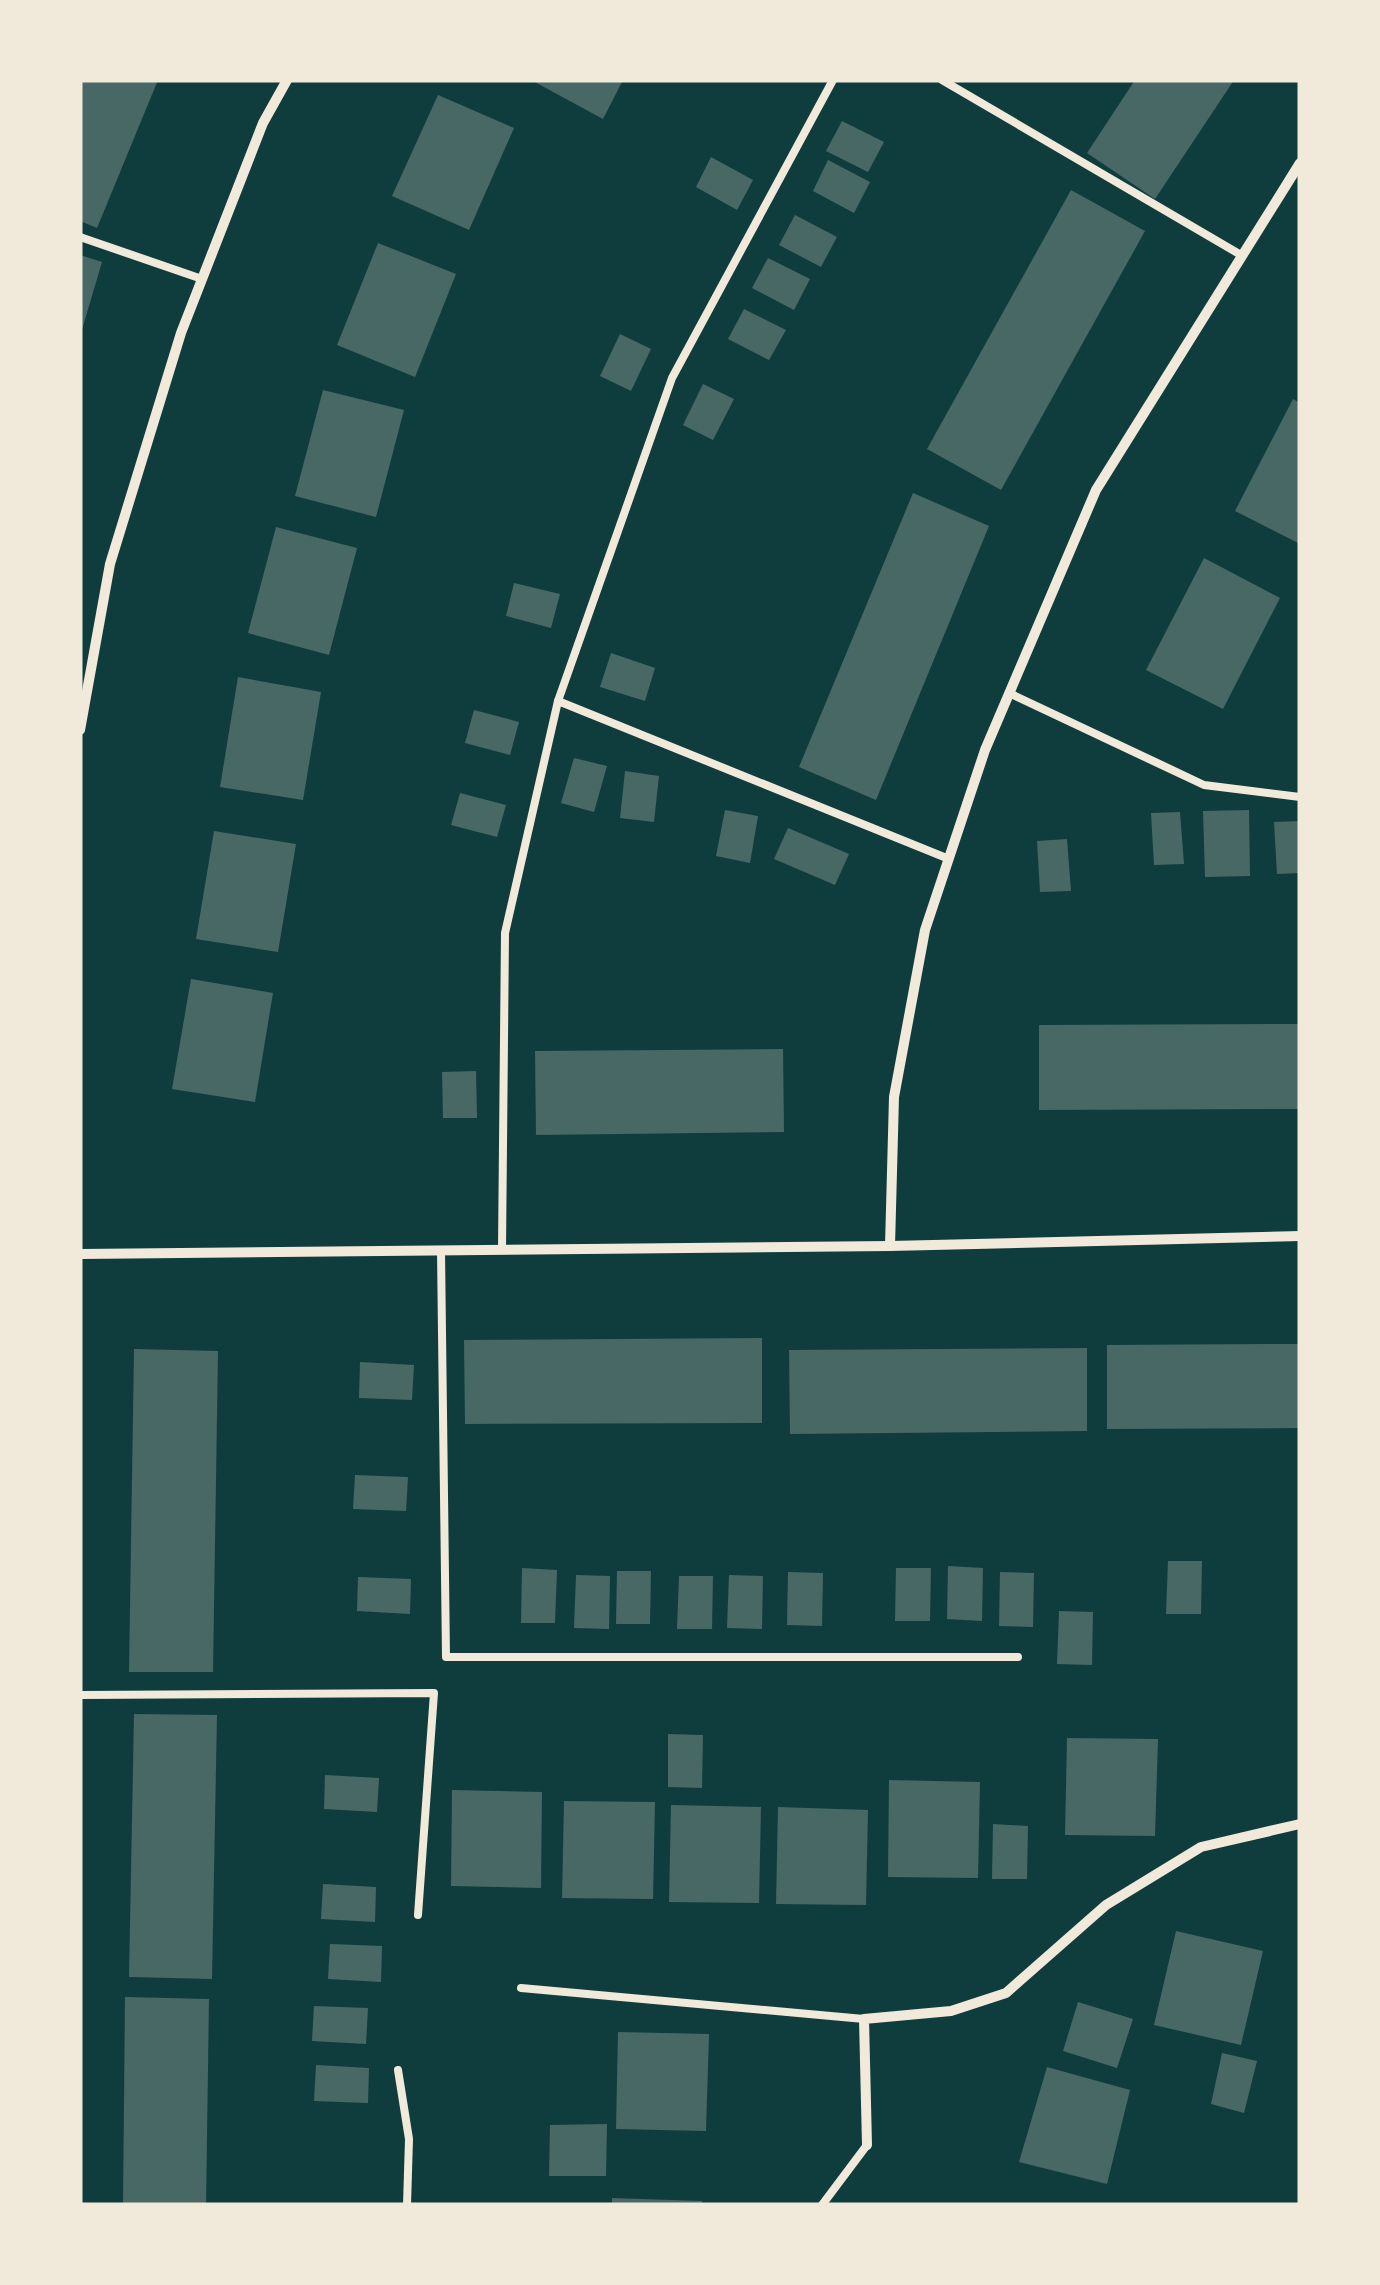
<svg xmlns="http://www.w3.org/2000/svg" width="1380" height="2285" viewBox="0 0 1380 2285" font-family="'Exo 2',sans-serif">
<rect width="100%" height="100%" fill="#0f3d3e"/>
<!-- building -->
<g fill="#486865">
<polygon points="80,80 158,80 97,228 80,221"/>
<polygon points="531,80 623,80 603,119"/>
<polygon points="1135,80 1234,80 1155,199 1087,153"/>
<polygon points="438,95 514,128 469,230 392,196"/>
<polygon points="842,121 884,142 868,172 826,151"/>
<polygon points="711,157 753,180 737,210 696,187"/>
<polygon points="828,160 870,182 854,213 813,191"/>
<polygon points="1071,190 1145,231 1001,490 927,449"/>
<polygon points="795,215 837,237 821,267 779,245"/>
<polygon points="378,243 456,274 415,377 337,345"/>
<polygon points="80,255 102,262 81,333 80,332"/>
<polygon points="768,258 810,279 794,310 752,288"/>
<polygon points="744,309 786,330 769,360 728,339"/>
<polygon points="620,334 651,349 631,391 600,376"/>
<polygon points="703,384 734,399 713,440 683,425"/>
<polygon points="323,390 404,410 376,517 295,496"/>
<polygon points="1293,399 1300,403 1300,544 1235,511"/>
<polygon points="913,493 989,526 876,800 799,767"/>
<polygon points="276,527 357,548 329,655 248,633"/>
<polygon points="1204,558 1280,598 1223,709 1146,670"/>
<polygon points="514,583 560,594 551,628 506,616"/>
<polygon points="611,653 655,668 645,701 600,687"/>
<polygon points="238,677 321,692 303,800 220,787"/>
<polygon points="474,710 519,722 510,755 465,743"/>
<polygon points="574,758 607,766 594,812 561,803"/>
<polygon points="625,771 659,776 654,822 620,818"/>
<polygon points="460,793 506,805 497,837 451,825"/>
<polygon points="725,810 758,816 750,863 716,856"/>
<polygon points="1249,810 1250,876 1205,877 1203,811"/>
<polygon points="1180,812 1184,864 1154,865 1151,813"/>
<polygon points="1300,821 1300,873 1277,874 1274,822"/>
<polygon points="788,828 849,854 835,885 774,859"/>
<polygon points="214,831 296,844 278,952 196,939"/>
<polygon points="1067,839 1071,891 1040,892 1037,841"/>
<polygon points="191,979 273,993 255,1102 172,1089"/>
<polygon points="1300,1024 1300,1109 1039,1110 1039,1025"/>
<polygon points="783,1049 784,1132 536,1135 535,1051"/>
<polygon points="476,1071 477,1118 443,1118 442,1072"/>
<polygon points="762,1338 762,1423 465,1424 464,1340"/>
<polygon points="1265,1344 1300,1344 1300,1428 1107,1429 1107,1345"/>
<polygon points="1087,1348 1087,1431 790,1434 789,1350"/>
<polygon points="134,1349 218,1351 213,1672 129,1672"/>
<polygon points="360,1362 414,1365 412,1400 359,1398"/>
<polygon points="355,1475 408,1477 406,1511 353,1509"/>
<polygon points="1168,1561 1202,1561 1201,1614 1166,1614"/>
<polygon points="948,1566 983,1568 982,1621 947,1619"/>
<polygon points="522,1568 557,1570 555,1623 521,1623"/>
<polygon points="896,1568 931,1568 930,1621 895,1621"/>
<polygon points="617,1571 651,1571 650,1624 616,1624"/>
<polygon points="788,1572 823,1573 822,1626 787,1625"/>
<polygon points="1000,1572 1034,1573 1033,1627 999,1626"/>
<polygon points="576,1575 610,1576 609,1629 574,1628"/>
<polygon points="729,1575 763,1576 762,1629 727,1628"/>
<polygon points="679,1576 713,1576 712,1629 677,1629"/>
<polygon points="358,1577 411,1579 410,1614 357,1611"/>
<polygon points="1059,1611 1093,1612 1092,1665 1057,1664"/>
<polygon points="134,1714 217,1715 212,1979 129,1977"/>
<polygon points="668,1734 703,1735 702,1788 668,1787"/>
<polygon points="1067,1738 1158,1739 1155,1836 1065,1835"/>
<polygon points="325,1775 379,1778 377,1812 324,1809"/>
<polygon points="889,1780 980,1782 978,1878 888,1877"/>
<polygon points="452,1790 542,1792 541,1888 451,1886"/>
<polygon points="564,1801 655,1802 653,1899 562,1898"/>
<polygon points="671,1805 761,1807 759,1903 669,1902"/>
<polygon points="778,1807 868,1810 866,1905 776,1904"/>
<polygon points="993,1824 1028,1826 1027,1879 992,1879"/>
<polygon points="323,1884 376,1887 375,1922 321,1919"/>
<polygon points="1176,1931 1263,1951 1241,2045 1154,2025"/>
<polygon points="330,1944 382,1946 381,1982 328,1979"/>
<polygon points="125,1997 209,1999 206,2205 123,2205"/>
<polygon points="1078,2002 1133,2019 1117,2068 1063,2051"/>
<polygon points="314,2006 368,2008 366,2044 312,2041"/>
<polygon points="618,2032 709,2034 706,2131 616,2129"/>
<polygon points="1222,2053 1257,2061 1244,2113 1211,2104"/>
<polygon points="316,2065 369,2068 368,2103 314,2101"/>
<polygon points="1047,2067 1130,2090 1107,2184 1019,2162"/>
<polygon points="607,2124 606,2176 549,2176 550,2125"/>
<polygon points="612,2198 702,2201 702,2205 612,2205"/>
</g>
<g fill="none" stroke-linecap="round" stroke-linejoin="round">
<!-- service -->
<g stroke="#f1e9da" stroke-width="8">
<polyline points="942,80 1241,255"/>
<polyline points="80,237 202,279"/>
<polyline points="1009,693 1204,785 1300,797"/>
<polyline points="558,701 672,378 833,80"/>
<polyline points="502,1250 505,933 558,701 949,859"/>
<polyline points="441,1251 446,1657 1018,1657"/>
<polyline points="80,1695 434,1693 418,1915"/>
<polyline points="521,1988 864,2019"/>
<polyline points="398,2070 409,2139 407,2205"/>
<polyline points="822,2205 867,2145"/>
</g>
<!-- minor -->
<g stroke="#f1e9da" stroke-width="10">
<polyline points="80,730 110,564 181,333 263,123 287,80"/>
<polyline points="890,1246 894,1097 925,930 985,750 1096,490 1300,163"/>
<polyline points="80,1254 890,1246 1300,1236"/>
<polyline points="867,2145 864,2019 951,2011 1006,1993 1106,1905 1201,1847 1300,1824"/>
</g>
</g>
<!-- border -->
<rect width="1380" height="2285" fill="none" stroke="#f1e9da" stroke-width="165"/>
</svg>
